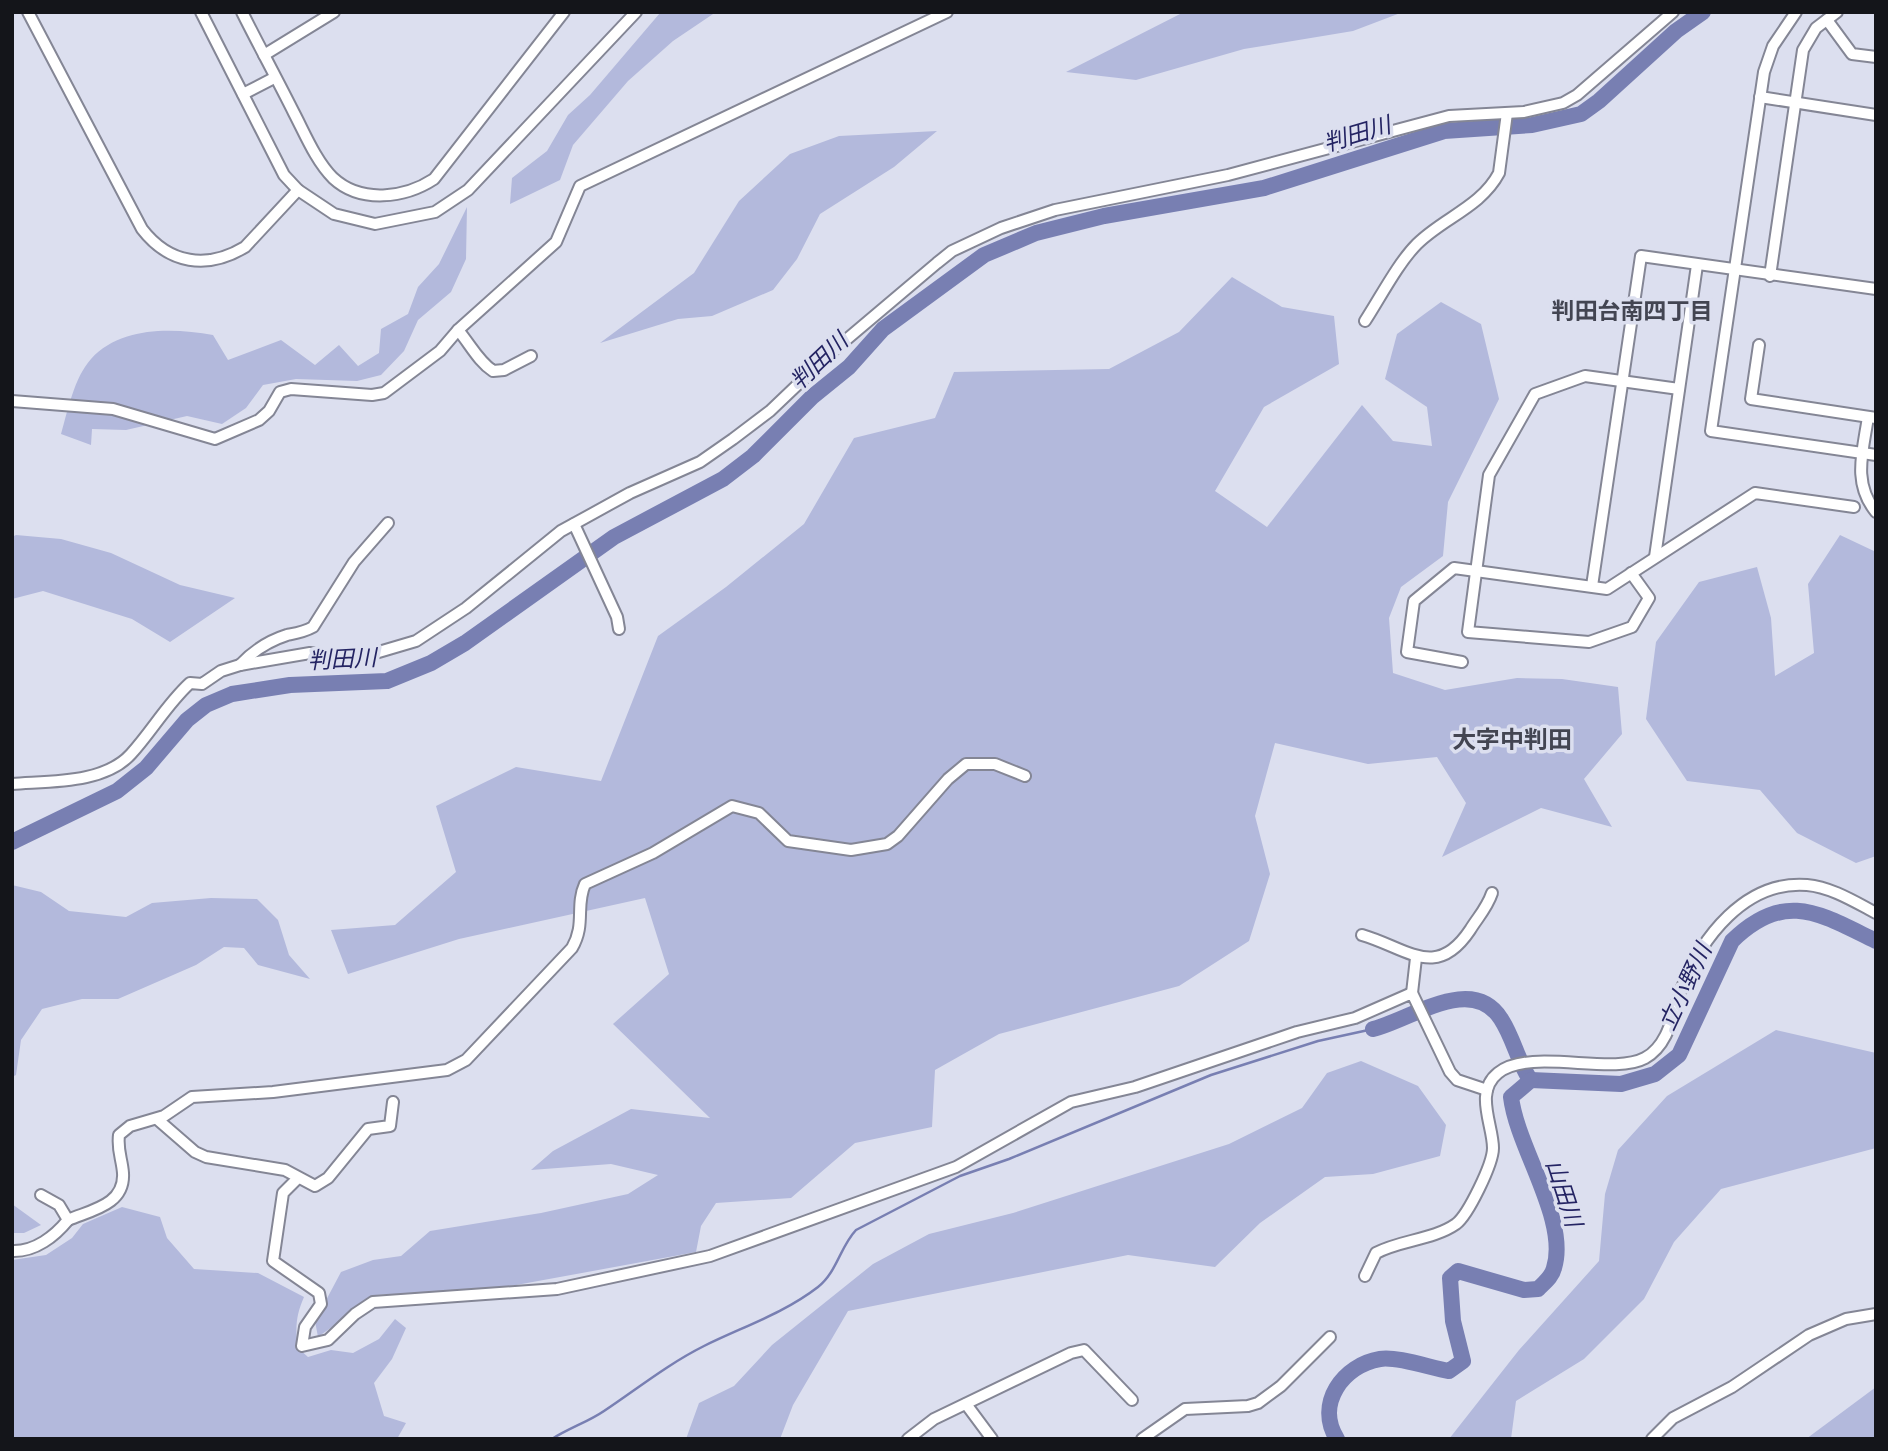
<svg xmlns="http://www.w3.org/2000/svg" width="1888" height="1451" viewBox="0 0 1888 1451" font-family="'Golos Text','Noto Sans JP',sans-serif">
<rect width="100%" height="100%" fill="#dcdfef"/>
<!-- green -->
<g fill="#b3b9dc">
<polygon points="716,12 673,41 628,81 573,145 560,180 510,204 512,178 547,151 568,115 590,95 660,13"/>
<polygon points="1184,12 1403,12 1353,31 1244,49 1136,80 1066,72"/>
<polygon points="937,131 894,167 820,214 797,259 773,290 712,316 678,319 600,343 694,273 739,201 790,154 839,136"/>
<path d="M467,207L466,259L451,292L418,320L404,351L381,375L357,381L296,379L263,385L246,408L222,424L187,416L126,430L92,429L91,445L61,434C68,410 74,378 91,359C121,326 173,328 213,335L228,360L281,340L315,365L339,345L358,366L379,353L381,329L408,314L418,287L439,264Z"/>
<polygon points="1232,277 1282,307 1334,316 1339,364 1264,407 1215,491 1267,527 1362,405 1393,441 1432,446 1427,407 1385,379 1397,334 1441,302 1481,324 1499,399 1448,502 1443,556 1401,587 1389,618 1393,673 1445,690 1517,678 1562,679 1618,687 1622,734 1584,779 1612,827 1541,808 1442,857 1466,803 1437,757 1368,764 1275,743 1255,816 1270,874 1249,941 1179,986 999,1034 935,1070 932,1127 855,1143 791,1198 716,1203 701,1226 696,1252 495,1289 376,1295 318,1337 315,1321 341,1272 373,1260 401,1256 430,1231 541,1213 628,1194 658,1175 611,1164 531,1170 553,1151 631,1109 710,1118 613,1024 669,974 645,898 459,939 348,974 331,930 395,925 456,872 436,806 516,767 601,781 658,636 726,587 804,524 854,438 935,418 954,372 1109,369 1179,332"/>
<polygon points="16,535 61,539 111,553 180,585 235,598 170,642 132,619 43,591 12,599 12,537"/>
<polygon points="1840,535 1876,552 1876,856 1856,863 1797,833 1760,790 1687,781 1646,719 1656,642 1699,582 1757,567 1771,618 1775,676 1814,653 1808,584"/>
<polygon points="12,885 41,892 69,911 126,917 152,903 211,898 257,899 278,920 289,955 310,979 258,965 244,948 224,947 196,965 118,999 82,999 42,1009 21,1040 16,1075 12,1077"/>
<polygon points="1776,1030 1876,1053 1876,1148 1721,1189 1674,1242 1644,1299 1584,1359 1516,1401 1511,1439 1449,1439 1519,1350 1599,1261 1605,1194 1618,1150 1667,1096"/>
<polygon points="1361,1061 1418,1086 1446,1125 1440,1156 1373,1174 1325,1177 1260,1223 1215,1267 1128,1255 848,1311 793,1405 780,1439 686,1439 699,1403 734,1386 772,1345 873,1264 929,1234 1013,1213 1229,1144 1302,1108 1327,1073"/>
<polygon points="12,1204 41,1225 24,1233 12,1233"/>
<path d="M122,1207L160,1217L167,1238L194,1269L258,1273L304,1297C296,1315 295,1328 298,1348L308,1357L331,1350L353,1353L379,1339L395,1319L406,1328L392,1359L374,1383L384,1416L406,1423L397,1439H12V1260L46,1255L72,1238L83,1224Z"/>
<polygon points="1876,1387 1876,1439 1806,1439"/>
</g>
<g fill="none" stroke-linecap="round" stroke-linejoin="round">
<!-- stream -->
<path stroke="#787fb2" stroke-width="2.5" d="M552,1439C569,1428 588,1422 604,1411C637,1389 668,1364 704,1346C742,1327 783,1314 818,1287C837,1272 840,1247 856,1230L960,1176L1009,1159L1211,1075L1318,1041L1373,1029"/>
<!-- river -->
<g stroke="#787fb2" stroke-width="16">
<polyline points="12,842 117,791 146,768 187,720 206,705 232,694 290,685 387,681 431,663 465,643 614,537 723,479 753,456 812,397 849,367 883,329 984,255 1036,233 1104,216 1264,188 1444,131 1532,125 1581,114 1599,101 1676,31 1703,12"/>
<path d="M1373,1029C1411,1020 1472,973 1501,1019C1513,1037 1517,1059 1529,1078"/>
<path d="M1531,1080L1621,1084L1655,1074L1679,1055L1732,941C1785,889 1820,914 1876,941"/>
<path d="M1337,1439C1315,1404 1343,1365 1380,1359C1397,1356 1431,1368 1449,1371L1463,1361L1453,1321L1450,1278L1458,1271L1524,1290L1538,1289C1545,1282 1552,1277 1554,1268C1569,1220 1517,1148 1511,1097L1531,1080"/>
</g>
<!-- street casing -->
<g stroke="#848695" stroke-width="14">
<g id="street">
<path d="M28,12L142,229C169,264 207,270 245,247L298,190"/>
<polyline points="201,12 284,175 298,190 334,214 375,224 435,212 468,190 636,12"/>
<path d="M242,12C259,46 277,79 294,113C305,134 316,161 333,178C361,204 405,198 434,179L564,12"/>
<polyline points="1796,12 1773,46 1764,72 1711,431 1876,455"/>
<polyline points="1827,20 1852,54 1876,57"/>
<polyline points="264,55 334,12"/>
<polyline points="243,94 274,78"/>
<polyline points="1760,97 1876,115"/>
<polyline points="1770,276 1803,50 1816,28 1837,12"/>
<path d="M1365,321C1380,298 1398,263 1417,244C1443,218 1481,207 1499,173L1507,113"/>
<path d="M458,330C470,344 478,361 493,371L504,370L531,356"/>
<polyline points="1759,345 1751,399 1876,418"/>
<polyline points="12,401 113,409 215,439 259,420 269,411 280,392 291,389 372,395 384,393 440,351 458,330 556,242 580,186 947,12"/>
<path d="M1868,417C1863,451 1852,483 1876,512"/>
<polyline points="574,524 617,617 619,629"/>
<polyline points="1655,557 1697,265"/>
<polyline points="1631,573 1649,598 1632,627 1589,642 1468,632 1489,475 1535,394 1585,376 1679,389"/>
<polyline points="1592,586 1641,256 1876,289"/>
<polyline points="1462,662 1407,652 1414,601 1454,568 1607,589 1755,493 1854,507"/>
<path d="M240,665C253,651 268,641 287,635C297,633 304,632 313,627L354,562L388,523"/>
<path d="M12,784C49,781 104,784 131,754C152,731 167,704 190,683L202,684L221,671L240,665L310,653L355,659L416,641L466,608L561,531L630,493L700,462L733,439L770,411L834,350L937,263L952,251L1001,228L1055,210L1228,175L1449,116L1524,112L1563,103L1577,95L1673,12"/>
<path d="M1362,935C1407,948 1436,981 1470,930C1478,917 1487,908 1492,893"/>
<polyline points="1412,993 1416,958"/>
<polyline points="157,1119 195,1152 206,1157 285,1170 315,1186 328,1178 368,1129 390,1126 393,1102"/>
<polyline points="297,1179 283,1193 273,1261 319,1293 321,1304 305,1327 302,1346 328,1340 355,1314 373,1302 557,1289 710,1256 956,1167 1071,1102 1135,1087 1297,1032 1355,1018 1412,993 1450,1072 1457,1080 1487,1090"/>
<path d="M68,1220C91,1210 125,1205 123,1173C122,1159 117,1150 119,1135L130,1126L164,1116L192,1097L273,1092L447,1070L466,1060L572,948C586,924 575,906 585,884L653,853L732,806L759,813L788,841L851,850L887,844L898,836L948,779L966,764H995L1025,776"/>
<path d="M12,1251C35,1252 55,1236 68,1220L59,1205L41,1195"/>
<path d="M1365,1276L1376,1253C1400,1240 1433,1240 1456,1224C1468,1215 1493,1164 1493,1148C1493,1125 1474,1092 1498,1073C1530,1047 1612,1076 1645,1058C1669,1045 1673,1013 1681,990C1701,938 1745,880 1807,885C1831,887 1855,902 1876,913"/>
<polyline points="966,1404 992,1439"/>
<polyline points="908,1439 934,1419 1071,1353 1084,1350 1132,1400"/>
<polyline points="1142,1439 1185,1409 1248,1406 1258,1403 1281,1386 1330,1337"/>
<polyline points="1652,1439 1673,1418 1732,1387 1809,1335 1846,1319 1876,1314"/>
</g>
</g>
<!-- street -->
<use href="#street" stroke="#fff" stroke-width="10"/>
</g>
<g text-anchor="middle" stroke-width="7" stroke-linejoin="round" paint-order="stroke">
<!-- water labels -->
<g font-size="23" font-style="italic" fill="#242463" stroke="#dcdfef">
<text transform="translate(1357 134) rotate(-17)" y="8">判田川</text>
<text transform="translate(819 361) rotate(-44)" y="8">判田川</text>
<text transform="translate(342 659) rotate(-3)" y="8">判田川</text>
<text transform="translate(1685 987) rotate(-65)" y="8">立小野川</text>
<text transform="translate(1564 1193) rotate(72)" y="8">山田川</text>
</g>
<!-- neighbourhood labels -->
<g font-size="23" font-weight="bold" fill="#434552" stroke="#dcdfef">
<text x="1632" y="319">判田台南四丁目</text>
</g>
<!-- quarter labels -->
<g font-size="24" font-weight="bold" fill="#434552" stroke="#dcdfef">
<text x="1512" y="748">大字中判田</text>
</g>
</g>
<!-- border -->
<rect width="1888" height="1451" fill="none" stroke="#14151a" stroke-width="28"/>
</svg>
